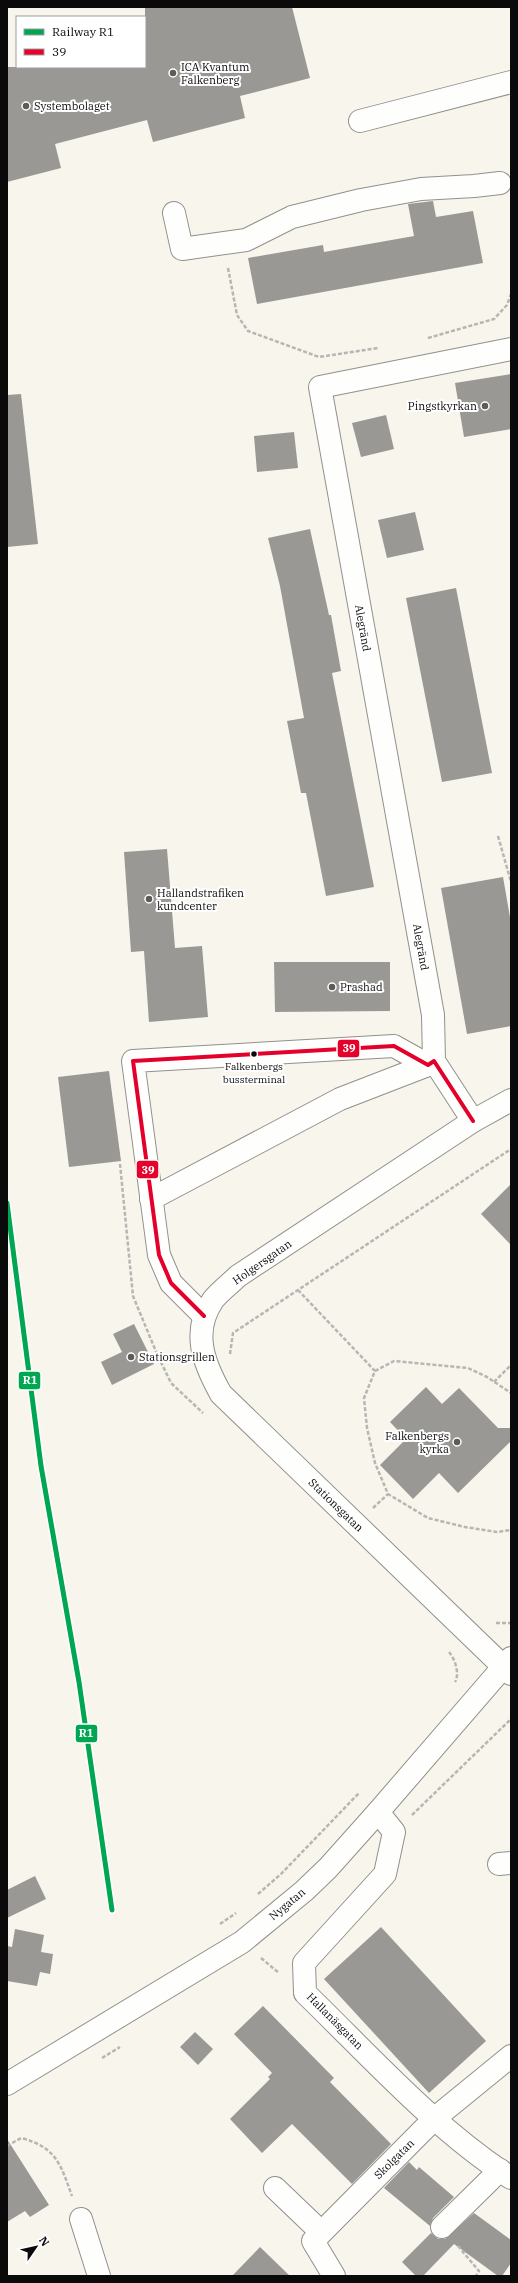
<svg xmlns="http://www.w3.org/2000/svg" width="518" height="2283" viewBox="0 0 518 2283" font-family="'IBM Plex Serif',serif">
<rect width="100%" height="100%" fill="#f8f5ed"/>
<!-- building -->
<g fill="#9a9894">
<polygon points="145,7 292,7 310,78 240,96 245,118 153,142 147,120 55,144 61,168 7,182 7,67 145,67"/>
<polygon points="433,201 436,217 473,211 483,263 257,304 248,258 323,245 324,252 414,236 408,204"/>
<polygon points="511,374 511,429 464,437 455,383"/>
<polygon points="21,394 38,544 7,547 7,395"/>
<polygon points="386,415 394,449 361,457 352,423"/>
<polygon points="294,432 298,468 257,472 254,436"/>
<polygon points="415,512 424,550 387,558 378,520"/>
<polygon points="310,529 329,615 331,615 341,671 332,673 374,887 326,896 306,793 301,793 287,721 304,718 280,586 268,538"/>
<polygon points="456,588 492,773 442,782 406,598"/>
<polygon points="167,849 175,948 202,946 208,1017 149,1022 144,951 131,952 124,852"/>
<polygon points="503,877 511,923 511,1026 467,1034 441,888"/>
<polygon points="274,962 390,962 390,1011 275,1012"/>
<polygon points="109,1071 121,1161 69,1167 58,1077"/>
<polygon points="511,1184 511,1245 481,1214"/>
<polygon points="134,1324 154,1364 112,1385 101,1362 122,1352 113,1334"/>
<polygon points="426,1387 442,1404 459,1388 498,1428 511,1428 511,1441 458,1493 439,1473 413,1499 380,1465 406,1439 390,1422"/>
<polygon points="35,1876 46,1899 7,1918 7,1890"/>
<polygon points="381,1927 486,2041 429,2093 324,1979"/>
<polygon points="15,1929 44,1935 41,1952 53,1954 50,1974 40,1972 37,1986 7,1981 7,1946 12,1947"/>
<polygon points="263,2006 334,2078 330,2082 391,2144 352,2184 292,2124 262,2153 230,2119 270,2079 268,2077 272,2073 234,2034"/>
<polygon points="195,2032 213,2049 198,2065 180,2047"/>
<polygon points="7,2139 49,2205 30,2217 25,2211 7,2222"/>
<polygon points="409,2162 417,2170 419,2167 454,2197 433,2218 430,2226 384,2188"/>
<polygon points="474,2213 511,2240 511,2263 502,2276 498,2276 454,2244 423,2276 416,2276 402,2262 431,2233 438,2239 445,2239"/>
<polygon points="260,2247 290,2276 232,2276"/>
</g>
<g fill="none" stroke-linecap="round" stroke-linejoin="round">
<!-- minor casing -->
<g stroke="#91908c" stroke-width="24">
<g id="minor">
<polyline points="360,121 511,82"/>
<polyline points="174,213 182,249 246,240 292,217 361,200 421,189 474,186 500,183"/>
<polyline points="434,1061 433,1015 320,387 511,349"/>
<path d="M511,1100L473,1121L238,1276C230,1284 220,1291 213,1300C191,1332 204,1364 221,1394L511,1674"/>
<polyline points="151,1199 340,1099 428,1065"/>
<polyline points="204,1316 171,1283 159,1255 133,1061 394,1046 428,1065 434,1061 473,1121"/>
<path d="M378,1812L394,1832L385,1874L304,1963L305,1993C370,2056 435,2129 511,2178"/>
<polyline points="499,1864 511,1863"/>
<polyline points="7,2084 242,1942 304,1891 328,1868 378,1812 511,1658"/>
<polyline points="275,2188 321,2232"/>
<polyline points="81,2219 99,2276"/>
<polyline points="442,2227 500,2170"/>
<polyline points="334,2276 313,2241 435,2118 511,2056"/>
</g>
</g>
<!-- path -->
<g stroke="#b7b6b5" stroke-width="2.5" stroke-dasharray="4 2" stroke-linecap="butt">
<polyline points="228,268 237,315 248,331 319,357 378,348"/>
<polyline points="428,338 494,319 507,305 511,294"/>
<polyline points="498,836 511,882"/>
<polyline points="120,1164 133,1296 157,1354 171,1383 203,1413"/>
<polyline points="298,1290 375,1371 364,1398 367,1428 375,1463 388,1494 428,1518 465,1527 497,1532 511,1530"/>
<polyline points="230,1354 233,1333 511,1149"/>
<polyline points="375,1371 394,1361 468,1368 487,1377 511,1393"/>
<polyline points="494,1382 511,1365"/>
<polyline points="373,1508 388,1494"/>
<polyline points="496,1623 511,1623"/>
<path d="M449,1652C455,1659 460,1674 455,1682"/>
<polyline points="412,1815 511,1719"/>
<polyline points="258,1894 281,1874 359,1793"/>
<polyline points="220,1924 236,1913"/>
<polyline points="261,1958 279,1973"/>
<polyline points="102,2058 120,2047"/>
<path d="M7,2146L21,2138C57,2147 61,2166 72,2196"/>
<polyline points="458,2246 479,2271 476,2276"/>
</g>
<!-- minor -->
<use href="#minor" stroke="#fefefc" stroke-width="22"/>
<!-- bus-1 casing -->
<g stroke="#fff" stroke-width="7">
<polyline id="bus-1" points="204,1316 171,1283 159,1255 133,1061 394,1046 428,1065 434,1061 473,1121"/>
</g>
<!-- bus-1 -->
<use href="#bus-1" stroke="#e4002b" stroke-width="4"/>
<!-- rail-1 casing -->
<g stroke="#fff" stroke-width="8">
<polyline id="rail-1" points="7,1203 41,1466 79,1682 112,1910"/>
</g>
<!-- rail-1 -->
<use href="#rail-1" stroke="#00a651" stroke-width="5"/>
</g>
<!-- markers -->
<g fill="#5d5c59" stroke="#fff" stroke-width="1.5">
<circle cx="173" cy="73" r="4"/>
<circle cx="26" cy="106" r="4"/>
<circle cx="485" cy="406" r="4"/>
<circle cx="149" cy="899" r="4"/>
<circle cx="332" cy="987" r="4"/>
<circle cx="131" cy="1357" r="4"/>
<circle cx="457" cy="1442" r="4"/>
</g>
<circle fill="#0a0a0a" stroke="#fff" stroke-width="1.5" cx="254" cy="1054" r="3.5"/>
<g text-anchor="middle" stroke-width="4" stroke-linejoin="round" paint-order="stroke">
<!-- bus labels -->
<g font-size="10" fill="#0a0a0a" stroke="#fff">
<text x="254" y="1070">Falkenbergs<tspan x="254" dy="13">bussterminal</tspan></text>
</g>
<!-- poi labels -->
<g font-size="11" fill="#0a0a0a" stroke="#fff" text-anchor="start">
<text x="181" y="71">ICA Kvantum<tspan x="181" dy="13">Falkenberg</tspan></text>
<text x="34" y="110">Systembolaget</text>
<text x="477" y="410" text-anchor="end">Pingstkyrkan</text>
<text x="157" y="897">Hallandstrafiken<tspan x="157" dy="13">kundcenter</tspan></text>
<text x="340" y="991">Prashad</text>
<text x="139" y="1361">Stationsgrillen</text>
<text x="449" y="1440" text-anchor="end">Falkenbergs<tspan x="449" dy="13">kyrka</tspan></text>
</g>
<!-- street labels -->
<g font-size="11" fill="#0a0a0a" stroke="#fff">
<text transform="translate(363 628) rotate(80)" y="4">Alegränd</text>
<text transform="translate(421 947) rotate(80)" y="4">Alegränd</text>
<text transform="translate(262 1262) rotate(-35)" y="4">Holgersgatan</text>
<text transform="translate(336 1505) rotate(44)" y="4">Stationsgatan</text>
<text transform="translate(287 1904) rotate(-40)" y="4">Nygatan</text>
<text transform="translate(335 2021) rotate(45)" y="4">Hallanäsgatan</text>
<text transform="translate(394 2159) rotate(-45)" y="4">Skolgatan</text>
</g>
</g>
<g stroke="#fff" stroke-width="1.5">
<rect x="337" y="1039" width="23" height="19" rx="4" fill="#e4002b"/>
<rect x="136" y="1160" width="23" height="19" rx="4" fill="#e4002b"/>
<rect x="18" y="1371" width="23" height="19" rx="4" fill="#00a651"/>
<rect x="75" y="1724" width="23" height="19" rx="4" fill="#00a651"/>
</g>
<g font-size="11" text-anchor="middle" font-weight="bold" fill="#fff">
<text x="349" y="1052">39</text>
<text x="148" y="1174">39</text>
<text x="30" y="1384">R1</text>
<text x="86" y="1737">R1</text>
</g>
<!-- border -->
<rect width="518" height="2283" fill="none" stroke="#0a0a0a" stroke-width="16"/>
<!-- legend -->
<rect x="16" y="16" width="130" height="52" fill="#ffffff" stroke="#9d9d9d"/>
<rect x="24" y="29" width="20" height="6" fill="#00a651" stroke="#9d9d9d"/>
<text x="52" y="36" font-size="12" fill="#0a0a0a">Railway R1</text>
<rect x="24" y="49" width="20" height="6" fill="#e4002b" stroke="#9d9d9d"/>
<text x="52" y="56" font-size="12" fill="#0a0a0a">39</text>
<!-- north arrow -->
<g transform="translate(36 2247) rotate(56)" stroke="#ffffff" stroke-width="3" paint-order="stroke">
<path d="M0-3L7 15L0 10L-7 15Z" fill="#0a0a0a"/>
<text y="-6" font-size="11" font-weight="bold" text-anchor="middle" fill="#0a0a0a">N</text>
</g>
</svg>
